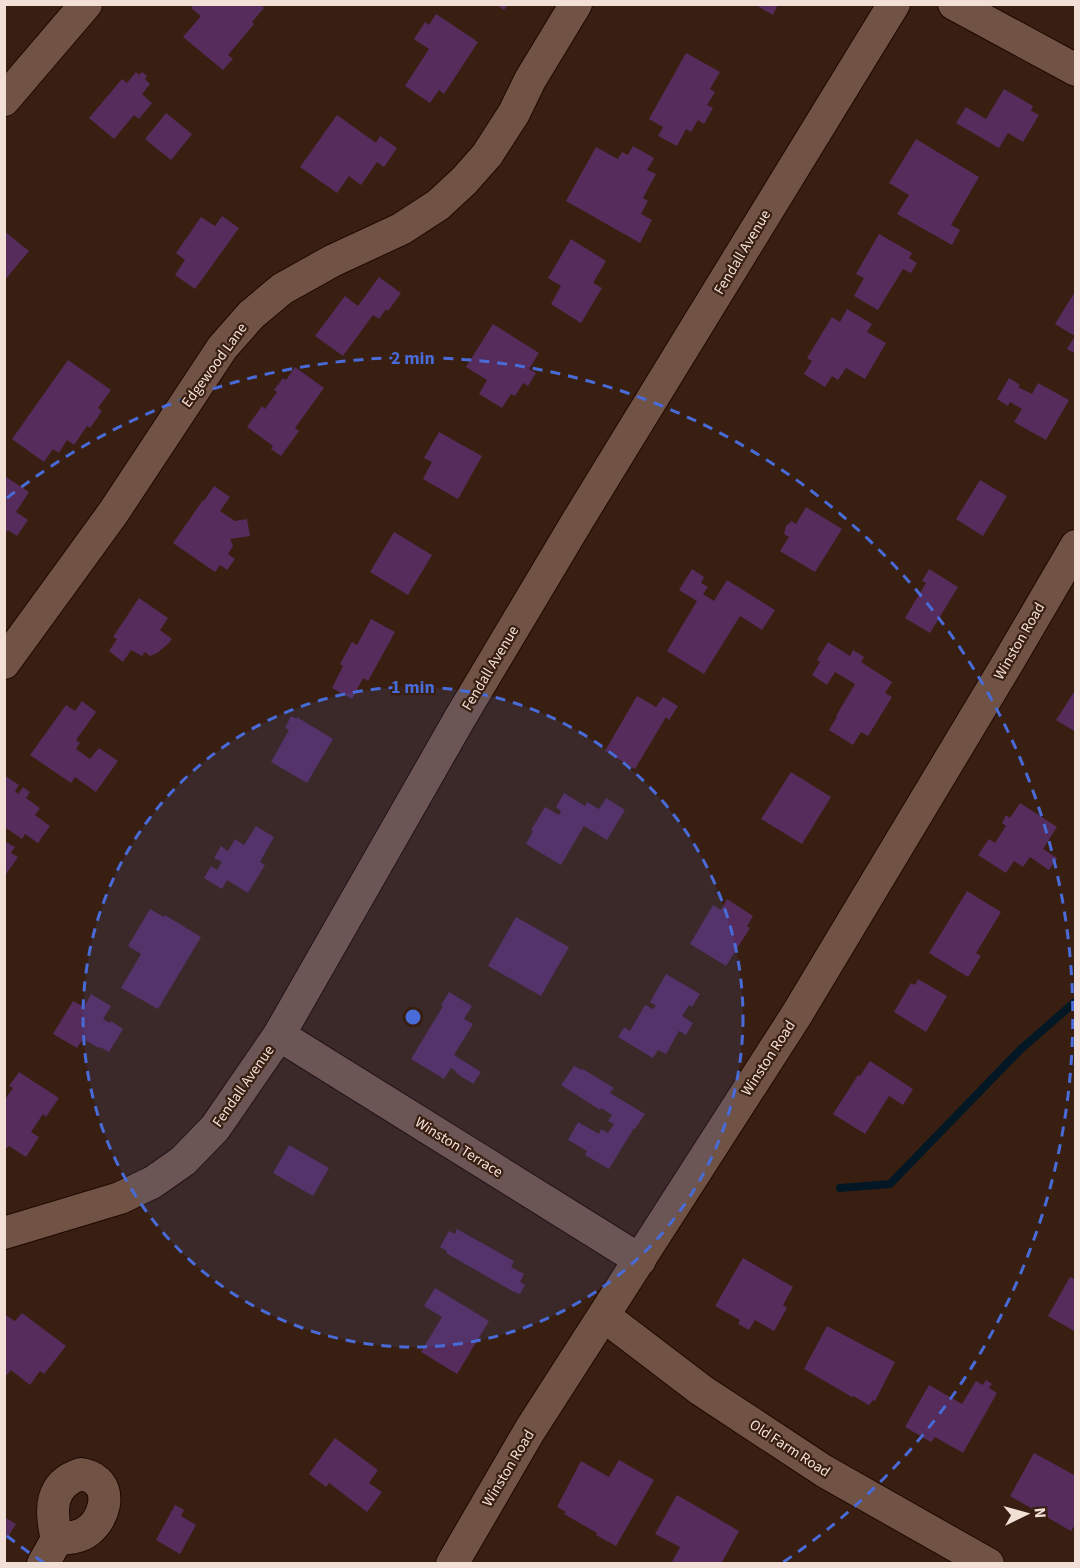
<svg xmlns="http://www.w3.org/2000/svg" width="1080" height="1568" viewBox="0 0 1080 1568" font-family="'Source Sans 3',sans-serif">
<rect width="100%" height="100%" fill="#391f12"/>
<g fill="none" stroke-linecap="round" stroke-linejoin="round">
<!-- stream -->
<polyline stroke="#031824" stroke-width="8" points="840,1188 890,1184 1021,1049 1076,1001"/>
</g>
<!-- building -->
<g fill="#552c5c">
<polygon points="235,4 260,4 264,8 252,22 254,24 228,55 233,59 223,70 183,37 201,16 191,8 194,5 231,5 233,6"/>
<polygon points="496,4 508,4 504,10"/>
<polygon points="754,4 778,4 773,15"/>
<polygon points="436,14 478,42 444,94 439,90 430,103 405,86 429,49 414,39 425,22 429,25"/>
<polygon points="686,53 720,72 710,89 715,92 707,105 713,108 704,124 698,120 691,132 686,129 677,146 658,136 663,127 649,119"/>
<polygon points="136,72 139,75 142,72 147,76 145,79 150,84 142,94 152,103 139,119 134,115 114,139 89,118 122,79 127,83"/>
<polygon points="1004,89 1033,106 1031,111 1039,115 1023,142 1008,133 999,148 956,123 966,107 986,119"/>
<polygon points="166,113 192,134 171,160 145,139"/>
<polygon points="337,115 376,143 380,136 397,148 384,167 377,162 361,185 349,176 337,193 300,167"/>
<polygon points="916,139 979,177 951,225 960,230 952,245 897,214 909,195 889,183"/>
<polygon points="633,146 654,158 647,170 656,174 643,198 648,201 641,214 652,220 640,243 566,201 596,147 618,159 622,152 628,155"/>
<polygon points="222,216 239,228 195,289 175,275 185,260 176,253 201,217 215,226"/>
<polygon points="4,231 29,251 4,281"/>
<polygon points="879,234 912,253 909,258 917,263 911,273 903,269 878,310 854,296 864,278 856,274"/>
<polygon points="571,239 606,261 593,283 602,288 581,323 551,304 561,286 548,278"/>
<polygon points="379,277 401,293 388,311 386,309 379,319 373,315 343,356 315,336 345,296 358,306"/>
<polygon points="1076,290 1076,354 1067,349 1075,336 1055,324"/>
<polygon points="847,309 872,324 867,332 886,343 865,379 846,368 838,380 832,376 825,387 804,374 812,361 807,358 832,317 840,322"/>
<polygon points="493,324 539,353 529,369 536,373 528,386 523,383 515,396 511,394 502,408 479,394 487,380 466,367"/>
<polygon points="68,360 111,390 98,408 102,411 90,428 87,426 74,445 67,440 59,453 53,449 44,462 12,439"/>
<polygon points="295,367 324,388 295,428 299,431 281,456 271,449 273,446 247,427 262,406 265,409 277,392 274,390 283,378 286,380"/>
<polygon points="1009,378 1020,385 1018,387 1032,394 1038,383 1069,400 1046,440 1014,422 1022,409 1010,402 1008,406 997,399"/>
<polygon points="439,432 482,456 458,499 423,479 432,462 424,458"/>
<polygon points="6,477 29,492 16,512 28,520 17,536 8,530 4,535 4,479"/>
<polygon points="980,480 1007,496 983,536 956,519"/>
<polygon points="214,486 230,497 220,511 235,521 247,519 250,536 230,539 233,546 228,554 235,559 227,570 220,565 215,572 173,543 203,500 204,501"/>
<polygon points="806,507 842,529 815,572 780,551 789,537 784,534 786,526 792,521 796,524"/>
<polygon points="394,532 432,555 408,595 370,572"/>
<polygon points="692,569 704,577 701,583 708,587 703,594 714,601 727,580 775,610 762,630 740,616 704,674 667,651 697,601 679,590"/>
<polygon points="929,569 958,587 930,633 905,618 926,583 922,581"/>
<polygon points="139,598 168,618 160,630 172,639 168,644 157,653 150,656 145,652 142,656 131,650 123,662 109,651 117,639 113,637"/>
<polygon points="371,619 395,632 368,681 363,678 352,699 332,688 343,666 340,664 352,642 357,645"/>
<polygon points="828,642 850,656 853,650 864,657 861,662 892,682 885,693 892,697 868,736 861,732 853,745 829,730 837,717 836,716 855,684 835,672 827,685 812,675 820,662 817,660"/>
<polygon points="1076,689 1076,732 1056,720"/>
<polygon points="637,696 656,707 663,697 678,706 669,720 666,717 635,769 605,751"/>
<polygon points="82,701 96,712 76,740 80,743 76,749 90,759 99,748 118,761 96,792 75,777 71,783 30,755 66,705 75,711"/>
<polygon points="291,716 297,719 297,717 333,739 307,783 271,762 289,730 285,728"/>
<polygon points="791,772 831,797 802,844 761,819"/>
<polygon points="4,775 19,785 15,791 18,794 23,787 30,792 26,798 40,808 35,815 50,826 38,843 25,834 22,839 6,828 4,830"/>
<polygon points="564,793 585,806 587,802 599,809 606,798 625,810 607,840 584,826 561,865 526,844 533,831 531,830 545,807 559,815 561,811 556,807"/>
<polygon points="1020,803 1057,827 1043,849 1057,858 1049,870 1030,857 1023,867 1014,861 1006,873 978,855 989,839 995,843 1006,826 1002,823 1006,815 1010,818"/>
<polygon points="256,826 274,837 260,862 265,865 248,893 227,880 222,889 204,878 211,866 217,870 222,862 214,858 221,846 228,851 235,839 244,845"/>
<polygon points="4,841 15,847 11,853 18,857 4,877"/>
<polygon points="967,891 1001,912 976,953 981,956 968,977 929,953"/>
<polygon points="727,899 753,916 747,926 750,928 726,966 690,944 713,905 721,910"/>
<polygon points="150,909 164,917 165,915 201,937 158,1009 121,988 141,954 128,946"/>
<polygon points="516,917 569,947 541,996 488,966"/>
<polygon points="666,974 700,994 692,1007 689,1005 682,1016 693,1023 686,1035 679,1031 666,1054 658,1050 653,1058 618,1037 624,1027 630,1031 645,1005 653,1009 656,1006 650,1002"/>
<polygon points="918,979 947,996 926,1032 894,1012 911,983 915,985"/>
<polygon points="449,992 472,1006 464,1019 473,1024 454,1055 481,1072 473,1084 456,1073 457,1072 451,1068 444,1079 411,1059 443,1006 441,1005"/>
<polygon points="91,994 111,1006 103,1019 110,1023 111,1021 123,1029 109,1052 100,1047 99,1048 83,1039 77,1048 53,1034 73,1001 84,1007"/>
<polygon points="870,1061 913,1089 903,1105 889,1096 865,1134 833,1114 858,1075 860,1076"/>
<polygon points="574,1066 582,1070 583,1069 614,1088 610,1093 645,1114 635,1129 634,1128 609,1169 585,1155 587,1151 568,1140 578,1122 599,1134 601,1129 608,1133 614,1124 608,1121 612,1115 601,1108 600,1110 561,1085"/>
<polygon points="19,1072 59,1098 46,1117 43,1114 31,1132 39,1137 26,1157 9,1146 7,1148 4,1146 4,1101 13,1088 9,1086"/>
<polygon points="289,1145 329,1168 313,1196 273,1173"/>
<polygon points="457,1229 514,1261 511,1267 524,1274 520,1282 525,1285 520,1294 514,1292 446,1253 447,1251 440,1247 449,1231 455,1234"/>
<polygon points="743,1258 793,1287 783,1305 787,1308 774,1331 755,1320 749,1330 738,1324 740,1320 715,1306"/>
<polygon points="1070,1277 1076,1280 1076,1332 1048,1316"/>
<polygon points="435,1288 489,1321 457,1374 421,1352 442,1317 424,1306"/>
<polygon points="22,1313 66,1346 44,1374 40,1371 30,1385 11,1370 4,1378 4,1314 15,1321"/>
<polygon points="827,1326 895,1362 875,1401 873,1400 869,1405 853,1396 852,1397 804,1369"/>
<polygon points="986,1380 992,1384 989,1388 997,1393 963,1453 935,1437 931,1442 905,1427 929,1385 962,1404 976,1381 983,1385"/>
<polygon points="335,1438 378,1470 369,1483 382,1492 367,1512 329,1483 326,1487 309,1474"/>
<polygon points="1034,1453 1076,1476 1076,1523 1071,1531 1010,1496"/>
<polygon points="619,1460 654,1480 616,1546 596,1535 597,1533 564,1514 566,1512 557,1507 581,1461 609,1477"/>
<polygon points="677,1495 739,1531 721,1564 671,1564 680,1547 655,1534"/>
<polygon points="175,1505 184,1510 181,1516 196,1525 180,1554 156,1540"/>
<polygon points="4,1517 16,1524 4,1543"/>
</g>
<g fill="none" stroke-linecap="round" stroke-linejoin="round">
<!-- minor casing -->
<g stroke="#1f0800" stroke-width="34">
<g id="minor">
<polyline points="954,4 1076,70"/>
<polyline points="4,100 86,4"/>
<polyline points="4,663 113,513 222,348 251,315 282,289 332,261 401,229 438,205 464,181 487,155 514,113 530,80 576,4"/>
<polyline points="279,1035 640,1260"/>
<polyline points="4,1233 120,1198 153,1182 183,1161 215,1128 279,1035 460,718 578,520 894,4"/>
<polyline points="604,1316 701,1390 824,1471 988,1564"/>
<path d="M81,1474C85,1475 91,1476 94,1479C113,1491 103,1520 88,1531C79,1538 68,1538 57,1539C50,1511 49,1484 81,1474Z"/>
<polyline points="43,1564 57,1539"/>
<polyline points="452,1564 530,1430 797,1014 1007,664 1076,546"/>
</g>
</g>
<!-- minor -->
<use href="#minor" stroke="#705344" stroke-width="32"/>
</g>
<!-- distance rings -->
<circle cx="413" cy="1017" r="330" fill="#486bd8" fill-opacity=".12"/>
<g fill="none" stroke="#486bd8" stroke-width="3" stroke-dasharray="10 8">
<circle cx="413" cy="1017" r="330"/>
<path d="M44 1563A659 659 0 0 1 7 1536M7 498A659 659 0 1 1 782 1563"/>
</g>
<g text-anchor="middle" stroke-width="4.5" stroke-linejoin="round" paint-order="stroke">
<!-- street labels -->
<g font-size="15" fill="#f2e0d7" stroke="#391f12">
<text transform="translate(742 252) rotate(-59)" y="5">Fendall Avenue</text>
<text transform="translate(214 365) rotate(-54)" y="5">Edgewood Lane</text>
<text transform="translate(1019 641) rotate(-60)" y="5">Winston Road</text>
<text transform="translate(490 668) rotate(-59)" y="5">Fendall Avenue</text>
<text transform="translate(768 1058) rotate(-57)" y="5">Winston Road</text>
<text transform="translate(243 1086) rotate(-55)" y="5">Fendall Avenue</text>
<text transform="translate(459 1147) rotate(32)" y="5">Winston Terrace</text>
<text transform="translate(790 1448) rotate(33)" y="5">Old Farm Road</text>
<text transform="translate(508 1468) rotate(-59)" y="5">Winston Road</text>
</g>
</g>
<circle cx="413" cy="1017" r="9" fill="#486bd8" stroke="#391f12" stroke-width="3"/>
<g font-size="18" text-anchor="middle" font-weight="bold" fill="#486bd8" stroke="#391f12" stroke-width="4.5" stroke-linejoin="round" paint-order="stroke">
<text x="413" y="364">2 min</text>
<text x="413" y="693">1 min</text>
</g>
<!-- border -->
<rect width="1080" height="1568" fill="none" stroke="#f2e0d7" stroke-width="12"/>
<!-- north arrow -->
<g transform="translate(1026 1514) rotate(85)" stroke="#391f12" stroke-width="4.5" paint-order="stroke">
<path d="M0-4.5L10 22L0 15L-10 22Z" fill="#f2e0d7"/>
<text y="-9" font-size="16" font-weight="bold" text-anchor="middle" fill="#f2e0d7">N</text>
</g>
</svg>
